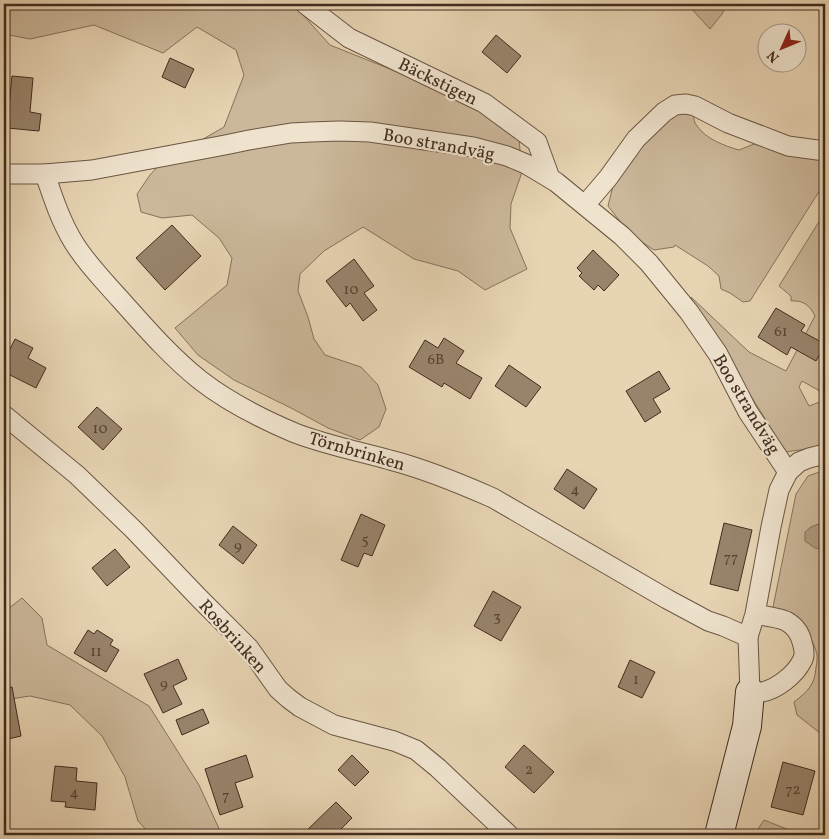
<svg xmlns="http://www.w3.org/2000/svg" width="829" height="839" viewBox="0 0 829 839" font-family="Vollkorn,serif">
<rect width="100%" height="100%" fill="#e7d4b3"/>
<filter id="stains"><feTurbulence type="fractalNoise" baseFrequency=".004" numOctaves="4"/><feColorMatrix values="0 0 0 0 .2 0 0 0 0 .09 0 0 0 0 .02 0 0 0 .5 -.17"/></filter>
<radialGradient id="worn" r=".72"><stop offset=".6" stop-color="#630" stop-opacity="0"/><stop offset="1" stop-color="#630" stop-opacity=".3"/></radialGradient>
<!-- green -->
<g fill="#cbb79a" stroke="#86725c">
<polygon points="4,4 293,4 330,45 400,73 499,120 519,139 522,172 511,204 510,228 527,269 485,290 458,271 414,259 363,227 324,251 300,274 298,291 308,317 314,339 325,355 361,367 378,385 386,409 379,427 360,440 328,428 293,409 234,380 198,355 175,328 227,285 232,258 219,238 192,215 162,218 141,212 137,194 150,175 160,164 224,127 244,75 236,50 197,27 163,53 94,25 30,39 4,34"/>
<polygon points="687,4 727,4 722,14 710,29"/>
<path d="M686,110L693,115C694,118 694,123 697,126C706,139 725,146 739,150L754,144L768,148L825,158V182L750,301L743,302L730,293L721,289L719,276L708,266L675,245L674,247L654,250L630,234L608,206L613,186L647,136L669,117Z"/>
<path d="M825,212V394L802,381L799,387L809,406L825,400V447L813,448L786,452L725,355L693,307L691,297L749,352L786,371L815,316C810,306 804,300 791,301V296L779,286Z"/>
<path d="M825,470V737L797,715L794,702C808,691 815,685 816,667C817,662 818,656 816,651C810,630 791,618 773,607L796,494L808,476Z"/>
<polygon points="22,598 42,618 47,645 149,706 199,785 221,833 224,835 151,835 138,821 125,777 102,736 70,705 30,696 4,700 4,612"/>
<polygon points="764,820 802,835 754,835"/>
</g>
<!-- water -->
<polygon fill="#af9b80" stroke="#836f59" points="821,523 825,523 825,550 815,548 805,541 805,532 811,527"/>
<!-- building -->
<g fill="#98836b" stroke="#422c1e">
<polygon points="496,35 521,56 507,73 482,52"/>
<polygon points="170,58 194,69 185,88 162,77"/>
<polygon points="12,76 33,78 30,112 41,114 39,131 7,128"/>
<polygon points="172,225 201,256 165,290 136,258"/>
<polygon points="593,250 619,275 604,291 598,285 594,290 579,276 582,273 577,268"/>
<polygon points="354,259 374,286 364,293 377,310 363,321 350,303 346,307 326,281"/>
<polygon points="776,308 805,325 801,331 825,344 816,361 791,347 787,355 758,337"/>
<polygon points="444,338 464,351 456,363 482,378 470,399 444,383 442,387 409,367 425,340 438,348"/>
<polygon points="15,339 33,348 28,358 46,368 36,388 4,372 4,361"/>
<polygon points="509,365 541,387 526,407 495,386"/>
<polygon points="659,371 670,389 653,399 661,412 645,422 626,391"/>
<polygon points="97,407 122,429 103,450 78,427"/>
<polygon points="567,469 597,489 584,509 554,489"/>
<polygon points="361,514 385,525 372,556 364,553 358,567 341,560"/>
<polygon points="724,523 752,530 738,591 710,584"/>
<polygon points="233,526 257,545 243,564 219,545"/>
<polygon points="115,549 130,567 107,586 92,568"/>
<polygon points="493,591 521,607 501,641 474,626"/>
<polygon points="88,630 94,634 97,630 113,640 110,645 119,650 106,672 74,653"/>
<polygon points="178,659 187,679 173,686 182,704 163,713 144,674"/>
<polygon points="630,660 655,672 642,698 618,687"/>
<polygon points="12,687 21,736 4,740 4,688"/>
<polygon points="203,709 209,723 182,735 176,720"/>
<polygon points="524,745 554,772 534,793 505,767"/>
<polygon points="246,755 253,777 235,783 243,807 220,815 205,769"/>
<polygon points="352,755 369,772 355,786 338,770"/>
<polygon points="783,762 815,771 803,815 771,807"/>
<polygon points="55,766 77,768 76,781 97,783 95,810 65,807 66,802 51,801"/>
<polygon points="336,802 352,818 335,835 302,835"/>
</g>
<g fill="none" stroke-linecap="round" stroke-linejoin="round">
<!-- street casing -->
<g stroke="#6b5643" stroke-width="21">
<g id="street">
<polyline points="305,4 349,38 484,103 537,142 550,178"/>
<polyline points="4,174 45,174 92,170 225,145 249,140 291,133 311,132 339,131 370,132 473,147 507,156 526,164 556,182 622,236 649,263 689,312 718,354 748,412 788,472"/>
<path d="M45,174C53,198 61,222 74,243C87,264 104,281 120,299C145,327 170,356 200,380C228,402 262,419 295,433C326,445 358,451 390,460C425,469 459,483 493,498L667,599L708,621L723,626L748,637"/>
<polyline points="585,205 608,178 636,139 664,112 675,105 686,104 695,106 728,123 788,146 825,151"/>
<polyline points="4,415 77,475 134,530 200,599 249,648 278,689 288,698 300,707 334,725 394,741 416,750 438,768 509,835"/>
<path d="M755,614C765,616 777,617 786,621C795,626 800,633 802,642C804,648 805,656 802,661C795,675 777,689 762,692C758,692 754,692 750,692L748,637L755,614L771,527L779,490L788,472L799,462L809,458L825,454"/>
</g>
</g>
<!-- secondary casing -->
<g stroke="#422c1e" stroke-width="30">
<polyline id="secondary" points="719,835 747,726 750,692"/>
</g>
<!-- street -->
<use href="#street" stroke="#efe3ce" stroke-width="19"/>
<!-- secondary -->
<use href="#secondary" stroke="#efe3ce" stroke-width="28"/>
</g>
<g text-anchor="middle" stroke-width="4.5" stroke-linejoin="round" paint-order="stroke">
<!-- number labels -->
<g font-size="15" fill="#584231">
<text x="351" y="294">10</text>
<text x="781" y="336">61</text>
<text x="436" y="364">6B</text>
<text x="100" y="433">10</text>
<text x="575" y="494">4</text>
<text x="365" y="544">5</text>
<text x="238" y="550">9</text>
<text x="731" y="562">77</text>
<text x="497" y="621">3</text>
<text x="96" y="656">11</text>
<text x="636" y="684">1</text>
<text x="164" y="688">9</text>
<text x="529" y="774">2</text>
<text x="793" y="794">72</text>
<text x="74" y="797">4</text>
<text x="226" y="800">7</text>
</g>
<!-- street labels -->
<g font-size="18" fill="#422c1e" stroke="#efe3ce">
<text transform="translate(438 81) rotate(26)" y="6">Bäckstigen</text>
<text transform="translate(439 144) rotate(10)" y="6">Boo strandväg</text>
<text transform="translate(747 404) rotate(59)" y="6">Boo strandväg</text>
<text transform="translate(357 451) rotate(16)" y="6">Törnbrinken</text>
<text transform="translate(233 636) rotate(48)" y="6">Rosbrinken</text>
</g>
</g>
<!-- margin -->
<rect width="829" height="839" fill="none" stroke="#e7d4b3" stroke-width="20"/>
<rect x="5" y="5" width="819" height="829" fill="none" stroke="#422c1e" stroke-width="2.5"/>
<rect x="10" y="10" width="809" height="819" fill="none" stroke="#422c1e"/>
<!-- north arrow -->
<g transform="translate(782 48) rotate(226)"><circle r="24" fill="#efe3ce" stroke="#aa9a88"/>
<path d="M0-4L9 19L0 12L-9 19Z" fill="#8f2418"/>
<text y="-8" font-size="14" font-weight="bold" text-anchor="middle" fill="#422c1e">N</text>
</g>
<rect width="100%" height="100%" filter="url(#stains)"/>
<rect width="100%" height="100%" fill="url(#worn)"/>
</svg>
